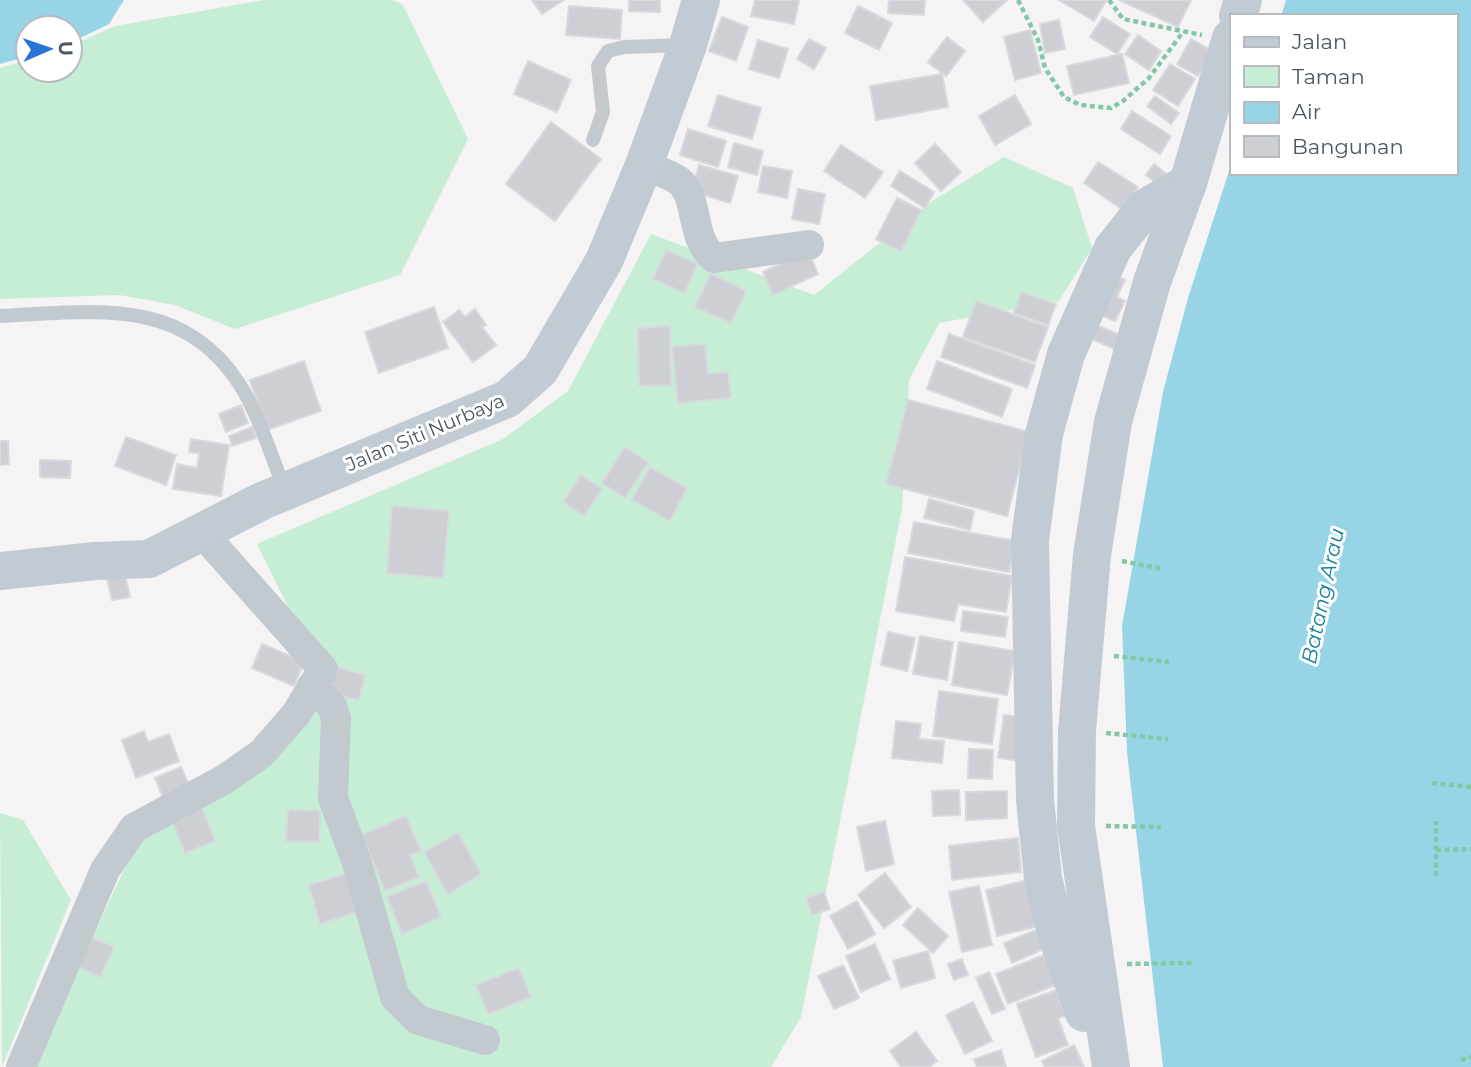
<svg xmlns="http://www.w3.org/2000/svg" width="1471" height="1067" viewBox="0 0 1471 1067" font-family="Montserrat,sans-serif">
<rect width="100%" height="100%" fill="#f5f3f3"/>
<!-- green -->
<g fill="#c6edd6">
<polygon points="265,0 392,0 403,5 468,139 400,275 235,329 175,305 119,295 0,299 0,68 28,60 28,70 70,70 70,46 115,26"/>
<polygon points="1004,157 1073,188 1092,248 1059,301 939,323 909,380 902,509 801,1017 771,1067 32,1067 142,831 268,759 323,678 257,544 503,439 568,391 651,234 814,295 934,200"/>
<polygon points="0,813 23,820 71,900 2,1067"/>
</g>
<!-- water -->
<g fill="#97d5e6">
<polygon points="0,0 124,0 109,24 70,43 70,28 28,28 28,56 0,64"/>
<polygon points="1286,0 1471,0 1471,1067 1163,1067 1127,752 1122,626 1163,392 1188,298 1231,165 1231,173 1455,173 1455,16 1281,16"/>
</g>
<!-- building -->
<g fill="#cdcfd4" stroke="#d7d9dd" stroke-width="2">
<polygon points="532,0 564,0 542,14"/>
<polygon points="629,0 660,0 660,12 629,11"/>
<polygon points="755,0 799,0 794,24 751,16"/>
<polygon points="889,0 925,0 924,15 888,13"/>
<polygon points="963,0 1007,0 983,22"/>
<polygon points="1059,0 1105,0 1106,1 1094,21"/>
<polygon points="1119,0 1191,0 1178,27"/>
<polygon points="569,6 622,10 620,39 566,35"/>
<polygon points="858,6 892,23 879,50 845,33"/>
<polygon points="722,17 748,27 736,61 709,51"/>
<polygon points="1103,17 1130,34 1117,54 1090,37"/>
<polygon points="1059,20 1065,49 1045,53 1040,24"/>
<polygon points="1030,30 1041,73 1015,80 1004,37"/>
<polygon points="1138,35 1161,51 1149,70 1125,54"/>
<polygon points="947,37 965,51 946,76 928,62"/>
<polygon points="809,39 826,48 814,69 797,59"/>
<polygon points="1191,39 1212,51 1198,76 1177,64"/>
<polygon points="758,40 788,49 779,78 749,69"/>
<polygon points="1122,54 1129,83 1074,95 1067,66"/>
<polygon points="528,61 571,80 557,112 514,94"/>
<polygon points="1170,64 1195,79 1178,106 1153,90"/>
<polygon points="942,74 948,107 876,120 870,86"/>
<polygon points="718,95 761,108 752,139 708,126"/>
<polygon points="1015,95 1031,124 995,145 979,116"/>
<polygon points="1155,96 1179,113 1171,124 1147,106"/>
<polygon points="1132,111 1171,136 1160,154 1121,129"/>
<polygon points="551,122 601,159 555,221 506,184"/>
<polygon points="688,129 726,141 718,167 680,155"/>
<polygon points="734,143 763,151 757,175 728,167"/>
<polygon points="935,144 961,172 941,191 915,163"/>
<polygon points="841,145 883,172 865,198 824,171"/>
<polygon points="1098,162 1138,187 1123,210 1084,183"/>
<polygon points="1154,164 1165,173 1157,184 1146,175"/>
<polygon points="699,165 738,176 730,203 691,191"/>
<polygon points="763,166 792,171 787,198 758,192"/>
<polygon points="900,171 934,192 925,208 891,186"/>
<polygon points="798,189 825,194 819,224 792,219"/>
<polygon points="897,198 921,210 901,252 876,239"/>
<polygon points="666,250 697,264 685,293 653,279"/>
<polygon points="808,251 818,274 773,295 763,272"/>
<polygon points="711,274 746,291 731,323 695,307"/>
<polygon points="1112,274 1125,280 1117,297 1125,301 1115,321 1094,312"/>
<polygon points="1021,292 1056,304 1048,325 1014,313"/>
<polygon points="976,301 1048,327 1035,362 963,337"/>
<polygon points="434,307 448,348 379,373 365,332"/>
<polygon points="475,309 486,325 482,327 496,345 473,362 443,322 459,310 465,317"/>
<polygon points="1092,323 1120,335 1114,349 1087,337"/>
<polygon points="670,326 671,385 639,386 638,328"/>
<polygon points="949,334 1035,365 1027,388 941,357"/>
<polygon points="705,344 708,374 728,372 731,398 678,403 672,347"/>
<polygon points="304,361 321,411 267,430 250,380"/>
<polygon points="937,361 1012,389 1002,417 927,389"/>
<polygon points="908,400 1029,432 1007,516 886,484"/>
<polygon points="241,405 248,423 226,432 219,414"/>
<polygon points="252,427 256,438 232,446 229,436"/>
<polygon points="126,437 176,455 166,485 115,466"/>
<polygon points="191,439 229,445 221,496 173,489 177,464 197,468 199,453 189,452"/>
<polygon points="0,441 8,441 9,464 0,465"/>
<polygon points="625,447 648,462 625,498 602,483"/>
<polygon points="40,460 71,461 70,478 40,477"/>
<polygon points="650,467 687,488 670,521 632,500"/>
<polygon points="581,475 602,489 584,516 563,502"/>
<polygon points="929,499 974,511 970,530 924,518"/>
<polygon points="392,506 449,511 443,578 387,573"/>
<polygon points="914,522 1015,541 1009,572 908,553"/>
<polygon points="905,557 1012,576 1006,612 958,604 954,621 896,611"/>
<polygon points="125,575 130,597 112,600 107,579"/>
<polygon points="963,611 1008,617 1005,637 961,631"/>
<polygon points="888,632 915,638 907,671 881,665"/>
<polygon points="920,636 953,642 947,680 913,674"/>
<polygon points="959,642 1015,651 1007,695 952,685"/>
<polygon points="262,644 304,662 294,686 252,668"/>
<polygon points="336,667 365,675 359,700 329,693"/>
<polygon points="939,691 998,699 992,744 933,736"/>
<polygon points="1004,715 1025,718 1019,761 998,758"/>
<polygon points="896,721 921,724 919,739 944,741 942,763 892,758"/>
<polygon points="144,731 148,742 169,734 179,761 136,778 122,740"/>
<polygon points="969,749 993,750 992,779 968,778"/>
<polygon points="181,767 191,790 165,802 155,778"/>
<polygon points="959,790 960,815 933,816 932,791"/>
<polygon points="1007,791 1007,818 966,820 966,792"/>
<polygon points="201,805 215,841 185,853 171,817"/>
<polygon points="288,810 320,811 319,842 286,841"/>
<polygon points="406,816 421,851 410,855 419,877 385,891 362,835"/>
<polygon points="885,821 894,864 866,871 857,827"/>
<polygon points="458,833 481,874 448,894 424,852"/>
<polygon points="1018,838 1021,872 952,880 949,846"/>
<polygon points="885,873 911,907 884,928 858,895"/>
<polygon points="345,874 357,912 320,924 309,885"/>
<polygon points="1028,880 1039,926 997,936 986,890"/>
<polygon points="426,881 441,917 402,934 387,897"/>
<polygon points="979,886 992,945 962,952 949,892"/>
<polygon points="824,892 830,909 812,915 806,898"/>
<polygon points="857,901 875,934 848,949 830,916"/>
<polygon points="918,908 948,936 933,953 903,925"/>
<polygon points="1036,930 1044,949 1012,963 1004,943"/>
<polygon points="91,937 114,947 100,977 77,966"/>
<polygon points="875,944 890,979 861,992 846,956"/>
<polygon points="928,951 935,978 901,988 893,961"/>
<polygon points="1049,953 1061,983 1008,1004 996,974"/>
<polygon points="962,959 968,975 954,980 948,964"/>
<polygon points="843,965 859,998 834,1009 818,976"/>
<polygon points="519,968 531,997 488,1014 476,985"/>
<polygon points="989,972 1005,1009 992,1014 976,978"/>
<polygon points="1056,990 1065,1016 1058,1018 1068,1045 1036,1057 1017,1004"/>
<polygon points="973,1002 992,1041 965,1054 946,1015"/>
<polygon points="916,1032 937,1061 929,1067 901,1067 890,1051"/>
<polygon points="1074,1045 1084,1067 1045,1067 1042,1061"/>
<polygon points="1001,1050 1006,1067 977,1067 974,1059"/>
</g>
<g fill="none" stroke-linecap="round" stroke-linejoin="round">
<!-- path -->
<g stroke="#81c9a6" stroke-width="4.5" stroke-dasharray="5 3.5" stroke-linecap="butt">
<polyline points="1018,0 1038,40 1045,68 1064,97 1080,105 1111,108 1123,101 1149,78 1183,32"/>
<polyline points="1109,0 1123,19 1202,35"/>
<polyline points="1122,561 1163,569"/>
<polyline points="1114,656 1169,662"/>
<polyline points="1106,733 1168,739"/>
<polyline points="1432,783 1471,787"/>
<polyline points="1106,826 1161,827"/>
<polyline points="1436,850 1471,849"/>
<polyline points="1436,876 1436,821"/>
<polyline points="1127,964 1192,963"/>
<polyline points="1461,1060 1471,1057"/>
</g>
<!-- lane -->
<g stroke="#c2cad0" stroke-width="14">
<polyline points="593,140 603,112 598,66 608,51 624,47 684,45"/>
<path d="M0,316C90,312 181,295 238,382C257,410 272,458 285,490"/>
</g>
<!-- street -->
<g stroke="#c2cad0" stroke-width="30">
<path d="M644,165C655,170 670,174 679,181C700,198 689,237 714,258L809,245"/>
<polyline points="312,686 332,706 336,718 333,798 356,860 395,997 418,1020 485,1040"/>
<polyline points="21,1067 105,870 134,828 225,779 262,753 296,714 323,669 203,534"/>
</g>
<!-- secondary -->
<g stroke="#c2cbd4" stroke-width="38">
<polyline points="1238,16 1243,0"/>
<polyline points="0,571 95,561 149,559 262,501 507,399 540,370 604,261 644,165 688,45 701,0"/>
<polyline points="1084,1013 1056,933 1043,878 1035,800 1030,540 1044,434 1066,354 1113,248 1145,208 1188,183"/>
<polyline points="1111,1067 1076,826 1077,731 1092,555 1113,422 1152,282 1188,183 1231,38"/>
</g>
</g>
<g text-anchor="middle" stroke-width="6" stroke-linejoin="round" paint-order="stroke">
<!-- street labels -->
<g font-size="19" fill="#4c565f" stroke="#fff">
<text transform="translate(425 432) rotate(-23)" y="7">Jalan Siti Nurbaya</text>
</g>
<!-- water labels -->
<g font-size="21" font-style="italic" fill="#18809e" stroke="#fff">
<text transform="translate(1323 596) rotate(-78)" y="7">Batang Arau</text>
</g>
</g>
<!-- legend -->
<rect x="1230" y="14" width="228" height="161" fill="#ffffff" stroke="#b7bbbf" stroke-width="2"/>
<rect x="1244" y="37" width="35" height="10" fill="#c2cbd4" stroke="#b7bbbf" stroke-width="2"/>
<text x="1292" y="49" font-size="21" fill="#4c565f">Jalan</text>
<rect x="1244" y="66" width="35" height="21" fill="#c6edd6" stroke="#b7bbbf" stroke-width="2"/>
<text x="1292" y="84" font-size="21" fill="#4c565f">Taman</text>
<rect x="1244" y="102" width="35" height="21" fill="#97d5e6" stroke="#b7bbbf" stroke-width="2"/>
<text x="1292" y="119" font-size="21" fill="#4c565f">Air</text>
<rect x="1244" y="136" width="35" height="21" fill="#cdcfd4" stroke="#b7bbbf" stroke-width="2"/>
<text x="1292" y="154" font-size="21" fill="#4c565f">Bangunan</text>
<!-- north arrow -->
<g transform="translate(49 49) rotate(88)"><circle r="33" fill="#ffffff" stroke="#b7bbbf" stroke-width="2"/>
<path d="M0-5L12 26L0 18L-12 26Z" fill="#2a74d8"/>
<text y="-10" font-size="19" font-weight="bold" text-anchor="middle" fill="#4c565f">U</text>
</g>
</svg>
